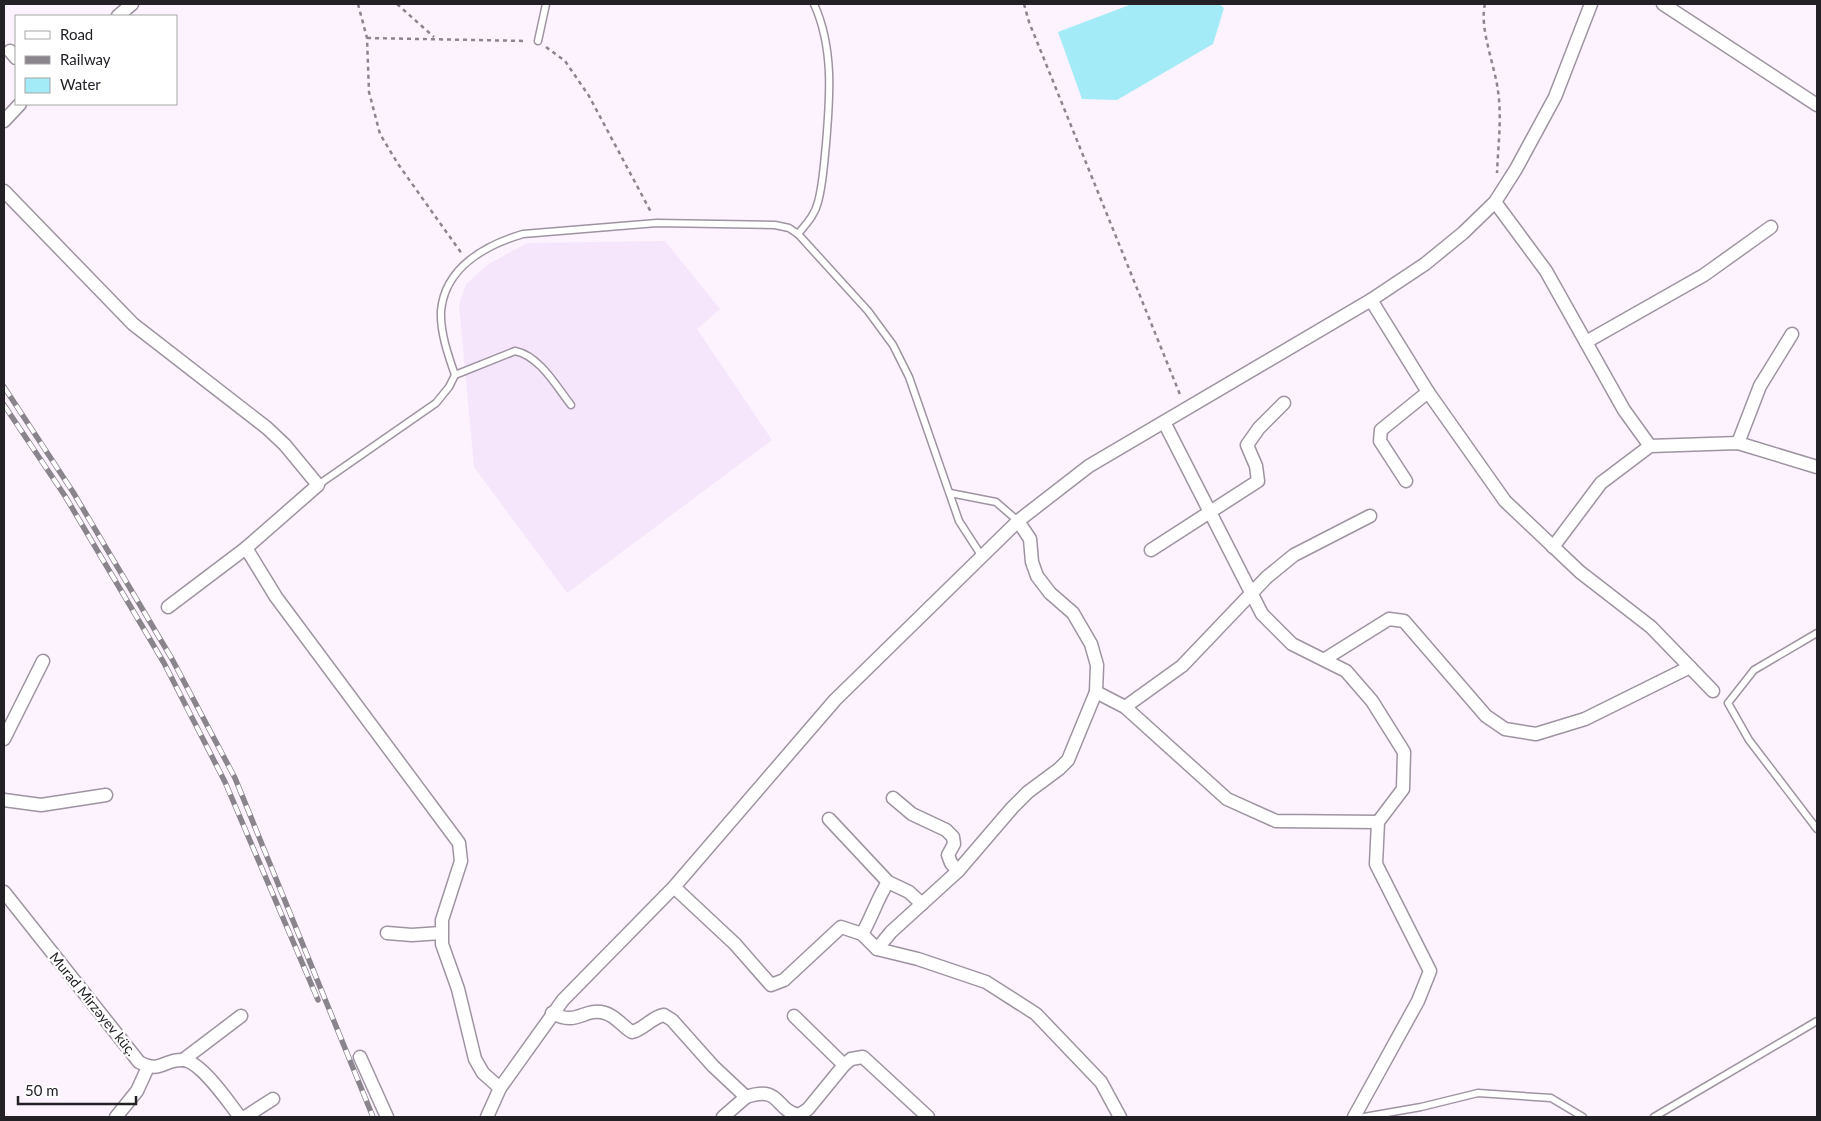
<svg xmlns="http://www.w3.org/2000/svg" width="1821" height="1121" viewBox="0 0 1821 1121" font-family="Lato,sans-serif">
<rect width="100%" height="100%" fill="#fcf3fe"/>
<!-- built -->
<polygon fill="#f6e6fb" points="665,241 720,309 697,329 772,440 567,593 474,467 459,305 466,284 487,265 527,243"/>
<!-- water -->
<polygon fill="#a3ecf7" points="1132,4 1219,4 1224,8 1213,44 1117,100 1082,99 1058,32"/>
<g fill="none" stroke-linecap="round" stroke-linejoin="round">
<!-- lane casing -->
<g stroke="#9e94a1" stroke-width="9">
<g id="lane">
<polyline points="538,41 546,4"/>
<path d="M798,234C806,224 815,215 818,202C823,184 824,163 826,144C830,97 834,48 814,4"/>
<path d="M455,375L515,351C540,356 556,386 571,405"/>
<path d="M318,485L436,403L449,387L455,375C448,355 440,332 441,311C445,267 486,245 523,234L657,223L775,225L789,228L798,234L868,311L893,345L909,377L959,521L981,555"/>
<polyline points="950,493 996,502 1018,521"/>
<polyline points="1817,633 1754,670 1728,703 1749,740 1817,829"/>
<polyline points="1364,1117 1421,1107 1478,1093 1551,1098 1583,1117"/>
<polyline points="1654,1117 1817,1021"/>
</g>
</g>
<!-- street casing -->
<g stroke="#9e94a1" stroke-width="15">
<g id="street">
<polyline points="1663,4 1817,105"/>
<polyline points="118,16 132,4"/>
<polyline points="10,51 16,58"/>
<polyline points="4,121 20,104"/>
<polyline points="4,191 133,324 267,428 285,445 318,485 246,548 276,597 459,843 461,861 442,920 442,944 458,989 475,1059 483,1073 500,1088"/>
<polyline points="1495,202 1546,271 1624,410 1650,446"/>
<polyline points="1371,300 1428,392 1505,501 1580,572 1651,627 1713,691"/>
<polyline points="1586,342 1704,275 1771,227"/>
<polyline points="1164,422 1262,614 1292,644 1346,671 1372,701 1404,752 1403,789 1378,822 1376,864 1430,971 1418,1001 1354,1117"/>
<polyline points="1738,443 1760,386 1792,334"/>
<polyline points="1406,481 1380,441 1381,430 1428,392"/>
<polyline points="1553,547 1601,483 1650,446 1738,443 1817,467"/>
<polyline points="1151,550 1258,481 1256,466 1247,445 1259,428 1284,403"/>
<polyline points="168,607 246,548"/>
<polyline points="1325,659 1389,619 1404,621 1486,716 1505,729 1536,734 1585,719 1690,667"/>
<polyline points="1096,692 1125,707 1227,799 1276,821 1378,822"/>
<polyline points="1125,707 1182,666 1267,577 1294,555 1370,516"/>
<polyline points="4,739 43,661"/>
<polyline points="893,798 912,814 946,830 953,837 954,844 948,855 951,863 958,871"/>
<polyline points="4,800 41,805 106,795"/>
<polyline points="829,819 888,882 909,892 922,904"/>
<polyline points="674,887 735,944 771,985 784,980 841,927 862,934 877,949 918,959 986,982 1036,1014 1101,1082 1120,1117"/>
<path d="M4,892L139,1062C161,1074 163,1059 183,1060C201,1061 229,1103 240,1117"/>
<polyline points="387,933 412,935 441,933"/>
<path d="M862,934C872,917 877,899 888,882"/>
<polyline points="877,949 891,932 958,871 1012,808 1028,792 1059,769 1068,760 1096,692 1097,665 1091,644 1073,613 1050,593 1037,576 1032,562 1030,539 1018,521"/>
<path d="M552,1013C578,1027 583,1007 605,1013C616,1016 623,1027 632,1032C644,1029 652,1017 664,1015L672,1020L713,1066L746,1097C782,1085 774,1110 799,1115L808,1109L844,1065L851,1059L863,1057L928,1117"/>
<polyline points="794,1016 844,1065"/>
<polyline points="360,1057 387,1117"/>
<polyline points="183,1060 241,1016"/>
<polyline points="116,1117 137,1091 148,1067"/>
<polyline points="245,1117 273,1099"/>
<polyline points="487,1117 500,1088 563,1000 674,887 835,700 1018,521 1089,466 1371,300 1425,264 1463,233 1495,202 1516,169 1555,97 1591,4"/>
<polyline points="723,1117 746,1097"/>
</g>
</g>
<!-- path -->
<g stroke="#8b858d" stroke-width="2.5" stroke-dasharray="4 4" stroke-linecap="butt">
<polyline points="358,4 367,38 369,92 380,134 398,164 462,254"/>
<polyline points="397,4 434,37"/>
<polyline points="1024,4 1029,22 1181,397"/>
<path d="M1485,4C1479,28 1495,66 1498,91C1502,118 1498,146 1497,173"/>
<polyline points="367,38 527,41"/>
<polyline points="546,47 565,61 589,96 652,214"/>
</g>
<!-- lane -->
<use href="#lane" stroke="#fff" stroke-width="6"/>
<!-- street -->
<use href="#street" stroke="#fff" stroke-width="12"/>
<!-- rail casing -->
<g stroke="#8a848c" stroke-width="5.5">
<g id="rail">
<polyline points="4,387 73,492 172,659 235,778 373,1117"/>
<polyline points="4,405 65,496 164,663 225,782 318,1000"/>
</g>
</g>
<!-- rail -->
<use href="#rail" stroke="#fff" stroke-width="4" stroke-dasharray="11" stroke-linecap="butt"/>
</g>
<g text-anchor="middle" stroke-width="4.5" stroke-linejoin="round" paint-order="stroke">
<!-- street labels -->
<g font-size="14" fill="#242126" stroke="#fff">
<text transform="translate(93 1004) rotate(51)" y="5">Murad Mirzəyev küç.</text>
</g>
</g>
<!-- border -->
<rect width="1821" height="1121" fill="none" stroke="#242126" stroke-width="10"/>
<!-- legend -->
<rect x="15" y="15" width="162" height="90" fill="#ffffff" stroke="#a7a6a8"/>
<rect x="25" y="31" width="25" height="8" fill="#ffffff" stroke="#a7a6a8"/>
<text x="60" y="40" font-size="15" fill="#242126">Road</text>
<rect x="25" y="56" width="25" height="8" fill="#8a848c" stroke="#a7a6a8"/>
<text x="60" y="65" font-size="15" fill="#242126">Railway</text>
<rect x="25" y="78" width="25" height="15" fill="#a3ecf7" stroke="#a7a6a8"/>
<text x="60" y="90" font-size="15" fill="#242126">Water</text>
<!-- scale -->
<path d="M18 1096v8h118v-8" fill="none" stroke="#242126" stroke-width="2.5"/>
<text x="25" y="1096" font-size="15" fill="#242126" stroke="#ffffff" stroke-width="4" paint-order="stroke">50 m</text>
</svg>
